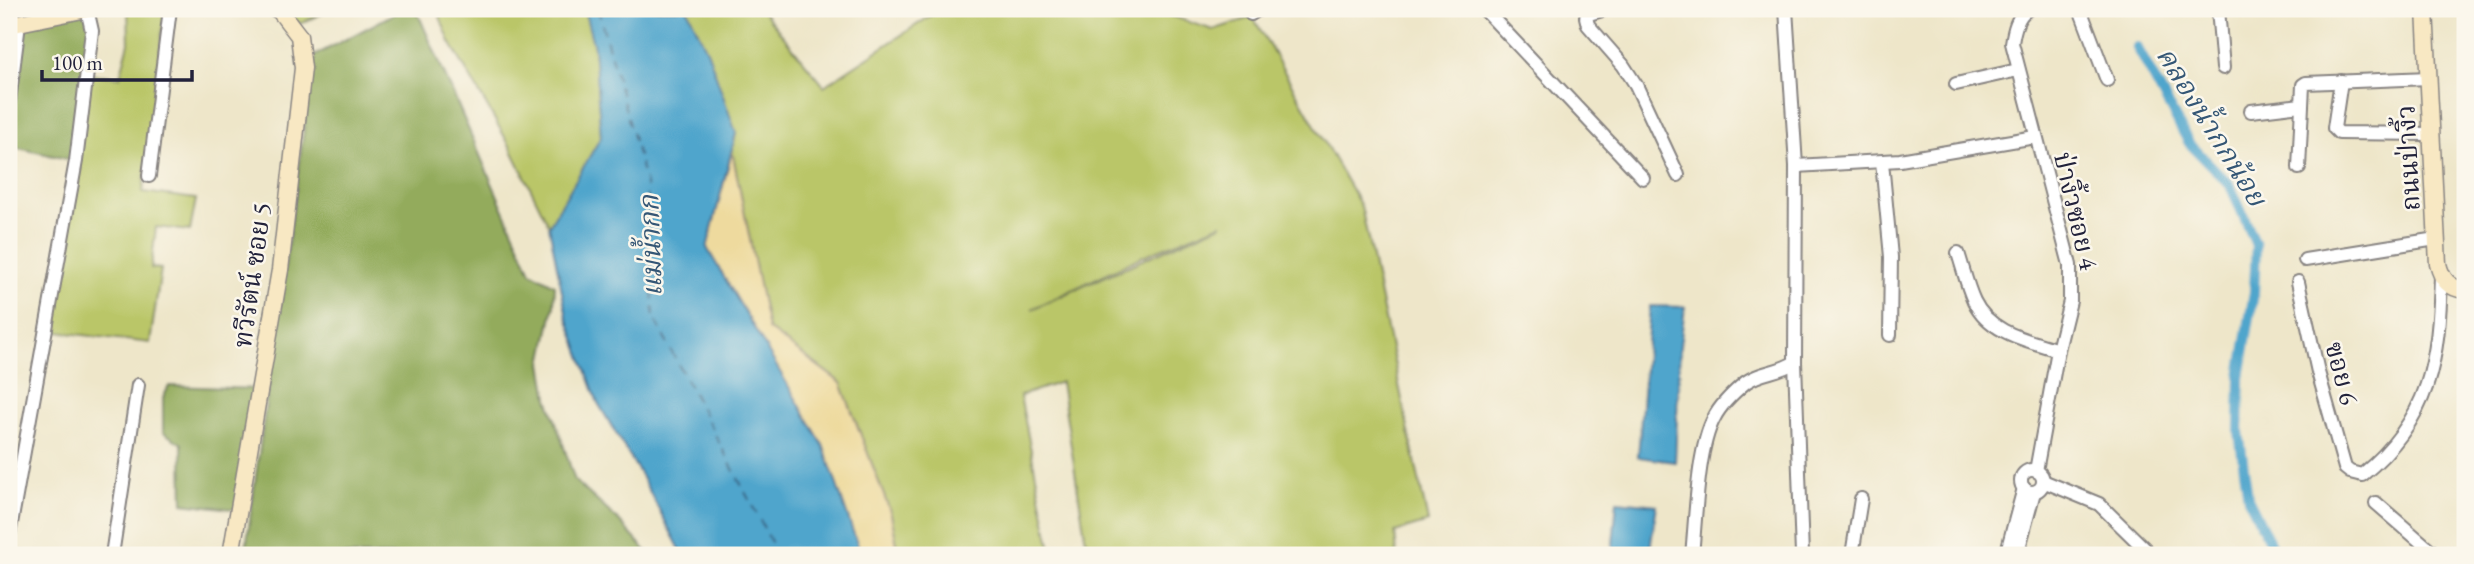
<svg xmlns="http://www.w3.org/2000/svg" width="2474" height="564" viewBox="0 0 2474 564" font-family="'EB Garamond','Noto Serif Thai',serif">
<rect width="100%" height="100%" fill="#fbf7ec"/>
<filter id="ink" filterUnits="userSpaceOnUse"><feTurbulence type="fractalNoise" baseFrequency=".0143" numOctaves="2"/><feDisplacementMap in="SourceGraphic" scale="14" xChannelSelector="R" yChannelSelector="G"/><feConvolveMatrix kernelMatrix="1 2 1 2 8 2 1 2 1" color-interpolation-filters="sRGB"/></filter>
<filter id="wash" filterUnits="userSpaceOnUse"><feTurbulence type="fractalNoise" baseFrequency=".00686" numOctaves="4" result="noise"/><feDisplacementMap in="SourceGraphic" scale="28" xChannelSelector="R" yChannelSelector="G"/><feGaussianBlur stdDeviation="1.57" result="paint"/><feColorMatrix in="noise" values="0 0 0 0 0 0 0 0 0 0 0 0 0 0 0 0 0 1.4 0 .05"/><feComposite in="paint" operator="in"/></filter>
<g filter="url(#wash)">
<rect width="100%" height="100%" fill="#eee6c9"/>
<!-- green -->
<g fill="#bac668" stroke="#6e7452" stroke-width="2" fill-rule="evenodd">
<polygon points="128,9 165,9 143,192 196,199 190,231 156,227 151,268 161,269 150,343 49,331 91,74 120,77 129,43"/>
<polygon points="284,9 331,9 300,24"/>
<polygon points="437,9 584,9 594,47 601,137 549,226 510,146 450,42"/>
<path d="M687,9H761L824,86L941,9H1150L1213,30L1253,17L1361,206L1428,522L1395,532L1397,555H1088L1061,382L1020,396L1052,555H899L891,514L841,383L768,329L732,151L736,133L708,53ZM1221,224V225L1032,309L1141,257Z"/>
</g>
<!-- forest -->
<g fill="#93ab5c" stroke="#5a664c" stroke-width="2">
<polygon points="87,9 92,31 76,161 9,146 9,102 19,24"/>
<polygon points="403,9 416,9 531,272 555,285 554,305 542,363 548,398 575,481 617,519 650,555 245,555 314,56"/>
<polygon points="169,386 259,389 239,510 183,503 182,444 163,432 163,398"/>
</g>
<!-- sand -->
<polygon fill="#eeda9e" stroke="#887e6c" stroke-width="2" points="732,151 768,329 841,383 891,514 899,555 861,555 823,445 707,248"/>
<!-- water -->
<g fill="#50a5cc" stroke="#396484" stroke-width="2">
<polygon points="584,9 687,9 708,53 736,133 707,248 823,445 861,555 683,555 639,472 598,403 567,317 549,226 601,137 594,47"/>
<polygon points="1650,306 1685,307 1680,346 1675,462 1638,457"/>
<polygon points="1617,501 1657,505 1649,555 1612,555"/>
</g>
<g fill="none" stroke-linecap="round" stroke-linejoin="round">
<!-- canal -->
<polyline stroke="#50a5cc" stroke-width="10" points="2137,47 2189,143 2230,185 2256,245 2254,292 2240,377 2239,432 2248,498 2276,555"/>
<!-- ferry -->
<polyline stroke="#345675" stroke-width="2" stroke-dasharray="9 7" stroke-linecap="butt" points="598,9 646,184 654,318 778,555"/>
</g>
</g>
<g filter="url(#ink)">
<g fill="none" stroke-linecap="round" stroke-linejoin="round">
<!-- street casing -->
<g stroke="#888482" stroke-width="16">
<g id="street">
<polyline points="1484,9 1643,178"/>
<polyline points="1605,9 1589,14 1586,17 1588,25 1623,65 1636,85 1678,175"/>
<polyline points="1786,9 1796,166 1795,362 1802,555"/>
<path d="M2028,9C2017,16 2014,30 2012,43L2070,265V301L2058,350L2036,471"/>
<polyline points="2080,9 2107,80"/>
<polyline points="2218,9 2223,68"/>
<polyline points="1251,14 1259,9"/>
<polyline points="2341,81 2334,128 2339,133 2431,134"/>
<polyline points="1956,84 2018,70"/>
<polyline points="9,102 19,24"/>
<polyline points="2251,111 2301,105"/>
<polyline points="1882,162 1891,257 1890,335"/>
<polyline points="1796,166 1900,160 2035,137"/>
<polyline points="2299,168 2303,85 2306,83 2429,78"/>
<polyline points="149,176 170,9"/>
<path d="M1958,253C1963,268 1967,286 1974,301C1989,333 2027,340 2058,350"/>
<polyline points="2305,260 2436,239"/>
<path d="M2298,282L2318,372L2345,468L2350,472L2362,475C2431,419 2439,359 2441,275"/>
<circle cx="2032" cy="481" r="11"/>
<polyline points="2043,481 2099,504 2151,555"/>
<polyline points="2376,503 2436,555"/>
<polyline points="9,535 76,161 92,31 87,9"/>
<polyline points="112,555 138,385"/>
<path d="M1692,555C1696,517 1697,450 1714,418C1721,404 1734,392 1746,382C1761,371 1779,373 1795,362"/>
<polyline points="1852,555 1861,499"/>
<polyline points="2006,555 2024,488"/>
<polyline points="2017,555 2034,492"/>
</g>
</g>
<!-- secondary casing -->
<g stroke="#888482" stroke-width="19">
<g id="secondary">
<path d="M2425,9L2438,264C2442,280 2449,288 2465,290"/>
<polyline points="9,25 87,9"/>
<polyline points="231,555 280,270 303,68 299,36 279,10 276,9"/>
</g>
</g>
<!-- street -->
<use href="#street" stroke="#fff" stroke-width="12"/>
<!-- secondary -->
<use href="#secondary" stroke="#f8e8c3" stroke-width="16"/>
</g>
</g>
<g text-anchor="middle" stroke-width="5" stroke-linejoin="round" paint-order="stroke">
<!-- street labels -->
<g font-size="26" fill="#22223b" stroke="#fbf7ec">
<text transform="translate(2408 158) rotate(-93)" y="9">ถนนป่างิ้ว</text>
<text transform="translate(2076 211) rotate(77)" y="9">ป่างิ้วซอย 4</text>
<text transform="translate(252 275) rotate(-82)" y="9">ทวีรัตน์ ซอย 5</text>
<text transform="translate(2342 373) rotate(75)" y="9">ฃอย 6</text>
</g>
<!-- water labels -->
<g font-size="28" font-style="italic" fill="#345675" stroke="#fbf7ec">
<text transform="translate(2212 126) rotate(58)" y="10">คลองน้ำกกน้อย</text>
<text transform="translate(650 246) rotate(-92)" y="10">แม่น้ำกก</text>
</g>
</g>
<!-- margin -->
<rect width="2474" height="564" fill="none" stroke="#fbf7ec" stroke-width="35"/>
<!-- scale -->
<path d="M42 70v10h150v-10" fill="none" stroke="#22223b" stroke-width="3.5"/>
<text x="52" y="70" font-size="21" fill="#22223b" stroke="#fbf7ec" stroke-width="5" paint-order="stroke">100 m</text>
</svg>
